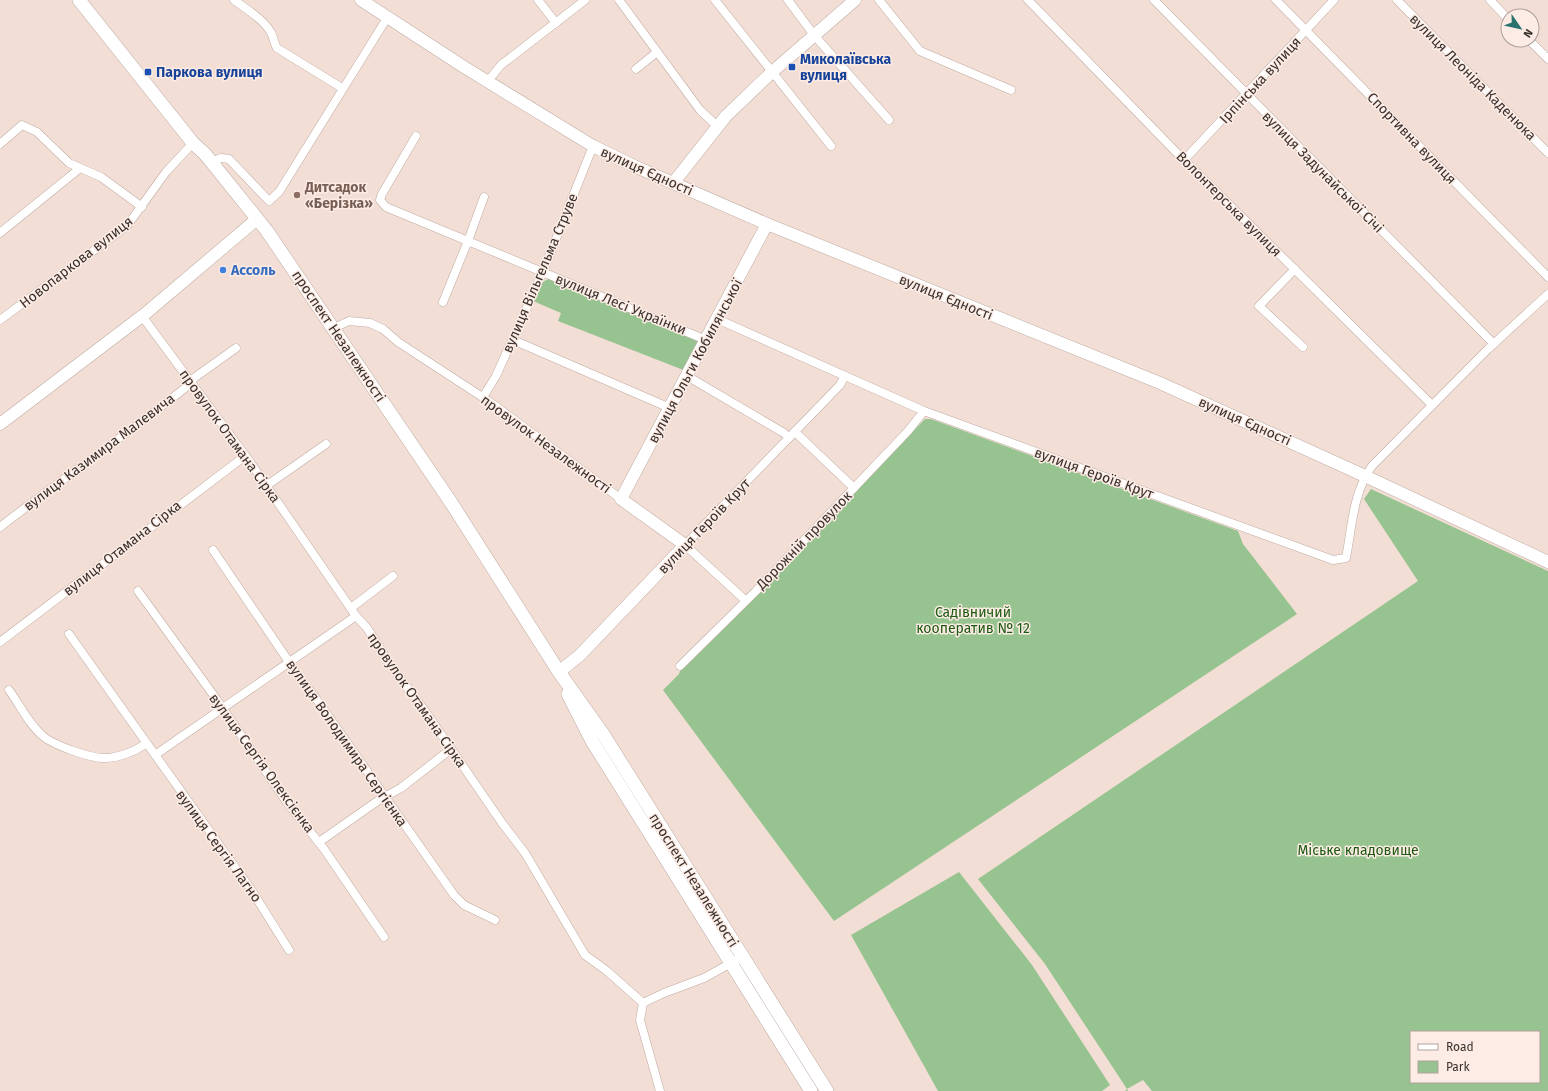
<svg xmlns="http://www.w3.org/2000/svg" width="1548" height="1091" viewBox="0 0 1548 1091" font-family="'Fira Sans',sans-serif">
<rect width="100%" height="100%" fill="#f2ded5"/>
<!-- green -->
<g fill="#96c38f" fill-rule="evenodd">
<polygon points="550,278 700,338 686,371 558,321 561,313 533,301 541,283"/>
<polygon points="925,419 931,419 1238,531 1243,544 1297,614 834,921 663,690 679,674 681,668"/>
<path d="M1371,489L1548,571V1091H1152L1143,1080L1127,1089L1128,1091H1125L1127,1089L1045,964L978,879L1418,581L1364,499ZM1411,1032H1539V1082H1411Z"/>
<polygon points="959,872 1032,965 1110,1085 1102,1091 938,1091 851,935"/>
</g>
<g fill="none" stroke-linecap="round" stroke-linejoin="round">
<!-- street casing -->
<g stroke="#bfaba3" stroke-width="9">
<g id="street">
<path d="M234,0C246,9 262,18 270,31C274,36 273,42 277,48L342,88"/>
<polyline points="538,0 556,23"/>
<polyline points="619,0 700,110 717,126"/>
<polyline points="715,0 831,146"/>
<polyline points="788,0 814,35 889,120"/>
<polyline points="879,0 920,51 1011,90"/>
<polyline points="1028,0 1176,152 1432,405"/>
<polyline points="1154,0 1494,344"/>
<polyline points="1276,0 1548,277"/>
<polyline points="1397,0 1548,153"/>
<polyline points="1490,0 1508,19"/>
<polyline points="1529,40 1548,59"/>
<polyline points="636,69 657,52"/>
<polyline points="487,82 501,65 585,0"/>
<polyline points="416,136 382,194 380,200 386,207 706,340"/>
<polyline points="0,144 22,125 37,132 69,163 101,177 142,207"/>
<polyline points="1185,159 1334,0"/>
<polyline points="212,162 221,158 229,159 269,201 279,192 387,18"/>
<polyline points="0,233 79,169"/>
<polyline points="1295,269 1259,306 1303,347"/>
<polyline points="443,302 468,241 484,197"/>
<polyline points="142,316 250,462 356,616 367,628 390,664 430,718 502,823 525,853 585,955 607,971 643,1003"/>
<path d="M717,319L924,411L1333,560L1346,558C1352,527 1353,492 1372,466L1488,349L1548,294"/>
<polyline points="0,320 127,226 166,172 193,143"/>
<polyline points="334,328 349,321 370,323 383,329 398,342 490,402 621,499"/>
<polyline points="513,340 670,408"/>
<polyline points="687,376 784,433 789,438"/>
<polyline points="483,397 496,376 542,274 593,146"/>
<polyline points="795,432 854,488"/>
<polyline points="266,486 326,444"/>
<path d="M0,527C61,480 125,436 185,388L194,378L236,348"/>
<polyline points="213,550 304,684 315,697 454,895 464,905 495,920"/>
<polyline points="138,591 217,700 286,801 324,849 384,937"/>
<polyline points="745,600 685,545 840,385 845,376"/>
<polyline points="351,608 393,576"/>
<polyline points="69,634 250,888 289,950"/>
<polyline points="0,642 245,456"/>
<polyline points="680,666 755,592 908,431 924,411"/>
<path d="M9,690C20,705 29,725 44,737C54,745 92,759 105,758C118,758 136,751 145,744"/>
<polyline points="155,755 356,616"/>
<polyline points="319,842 379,800 401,788 451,749"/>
<polyline points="643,1003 664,993 704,978 742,957"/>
<polyline points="643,1003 640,1020 660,1091"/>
</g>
</g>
<!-- secondary casing -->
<g stroke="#bfaba3" stroke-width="13">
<g id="secondary">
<polyline points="361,0 464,67 593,146 634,166 767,224 1160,383 1365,476 1548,562"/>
<polyline points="674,182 726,116 772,72 855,0"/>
<polyline points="0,424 146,313 257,219"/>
<polyline points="559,672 580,655 685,545 621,499 767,224"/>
</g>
</g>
<!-- primary casing -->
<g stroke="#bfaba3" stroke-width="14">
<g id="primary">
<polyline points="79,0 193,143 205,154 267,231 452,504 559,672 603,734 827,1091"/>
<polyline points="568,694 592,741 811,1091"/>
</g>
</g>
<!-- street -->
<use href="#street" stroke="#fff" stroke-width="8"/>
<!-- secondary -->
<use href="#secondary" stroke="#fff" stroke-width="12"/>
<!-- primary -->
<use href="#primary" stroke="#fff" stroke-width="13"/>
</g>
<!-- markers -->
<g fill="#1a4fb4" stroke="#fdece5" stroke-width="1.5">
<rect x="788" y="63" width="8" height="8" rx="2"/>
<rect x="144" y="68" width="8" height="8" rx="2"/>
</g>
<circle fill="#8d6e63" stroke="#fdece5" stroke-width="1.5" cx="297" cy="195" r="4"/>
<circle fill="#3f7fe0" stroke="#fdece5" stroke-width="1.5" cx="223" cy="270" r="4"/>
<g text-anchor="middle" stroke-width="3" stroke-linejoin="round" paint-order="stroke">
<!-- transit labels -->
<g font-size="14" font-weight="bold" fill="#164399" stroke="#fdece5" text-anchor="start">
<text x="800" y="64">Миколаївська<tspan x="800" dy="16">вулиця</tspan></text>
<text x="156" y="77">Паркова вулиця</text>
</g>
<!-- street labels -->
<g font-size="14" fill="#39312d" stroke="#fdece5">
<text transform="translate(1473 77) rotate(45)" y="5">вулиця Леоніда Каденюка</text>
<text transform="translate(1260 80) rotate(-47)" y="5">Ірпінська вулиця</text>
<text transform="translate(1412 138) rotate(46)" y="5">Спортивна вулиця</text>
<text transform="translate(647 171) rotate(24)" y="5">вулиця Єдності</text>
<text transform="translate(1323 172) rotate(45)" y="5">вулиця Задунайської Січі</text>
<text transform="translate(1229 204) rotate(45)" y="5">Волонтерська вулиця</text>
<text transform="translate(76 262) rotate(-38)" y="5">Новопаркова вулиця</text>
<text transform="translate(540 273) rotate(-67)" y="5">вулиця Вільгельма Струве</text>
<text transform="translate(946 297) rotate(22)" y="5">вулиця Єдності</text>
<text transform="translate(621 304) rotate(22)" y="5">вулиця Лесі Українки</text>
<text transform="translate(339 336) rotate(56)" y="5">проспект Незалежності</text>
<text transform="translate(695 361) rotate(-62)" y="5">вулиця Ольги Кобилянської</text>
<text transform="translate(1245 421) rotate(24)" y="5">вулиця Єдності</text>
<text transform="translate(230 436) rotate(54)" y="5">провулок Отамана Сірка</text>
<text transform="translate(546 444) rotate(36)" y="5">провулок Незалежності</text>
<text transform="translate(99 452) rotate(-37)" y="5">вулиця Казимира Малевича</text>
<text transform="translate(1094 473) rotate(20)" y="5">вулиця Героїв Крут</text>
<text transform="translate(704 526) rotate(-46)" y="5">вулиця Героїв Крут</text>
<text transform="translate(804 540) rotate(-46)" y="5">Дорожній провулок</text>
<text transform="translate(122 548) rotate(-38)" y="5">вулиця Отамана Сірка</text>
<text transform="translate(417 700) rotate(55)" y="5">провулок Отамана Сірка</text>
<text transform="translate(347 743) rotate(55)" y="5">вулиця Володимира Сергієнка</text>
<text transform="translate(262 763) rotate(54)" y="5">вулиця Сергія Олексієнка</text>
<text transform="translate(219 846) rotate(54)" y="5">вулиця Сергія Лагно</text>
<text transform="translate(694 880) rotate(58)" y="5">проспект Незалежності</text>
</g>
<!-- education labels -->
<g font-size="14" font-weight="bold" fill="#785e54" stroke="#fdece5" text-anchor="start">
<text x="305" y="192">Дитсадок<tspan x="305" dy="16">«Берізка»</tspan></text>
</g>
<!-- shop labels -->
<g font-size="14" font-weight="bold" fill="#366cbe" stroke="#fdece5" text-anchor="start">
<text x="231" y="275">Ассоль</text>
</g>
<!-- park labels -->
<g font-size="14" fill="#1c5a11" stroke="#fdece5">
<text x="973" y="617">Садівничий<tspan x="973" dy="16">кооператив № 12</tspan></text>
<text x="1358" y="855">Міське кладовище</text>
</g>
</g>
<!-- legend -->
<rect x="1410" y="1031" width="130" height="52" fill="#fdece5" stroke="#afa19b"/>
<rect x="1418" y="1044" width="20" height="6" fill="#ffffff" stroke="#afa19b"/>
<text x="1446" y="1051" font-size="12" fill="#39312d">Road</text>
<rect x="1418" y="1061" width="20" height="12" fill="#96c38f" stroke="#afa19b"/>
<text x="1446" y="1071" font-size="12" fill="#39312d">Park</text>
<!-- north arrow -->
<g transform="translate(1520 28) rotate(124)"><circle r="19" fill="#fdece5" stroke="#afa19b"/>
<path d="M0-3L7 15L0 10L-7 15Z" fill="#29726d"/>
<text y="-6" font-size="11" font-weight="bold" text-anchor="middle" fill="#39312d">N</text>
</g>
</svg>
